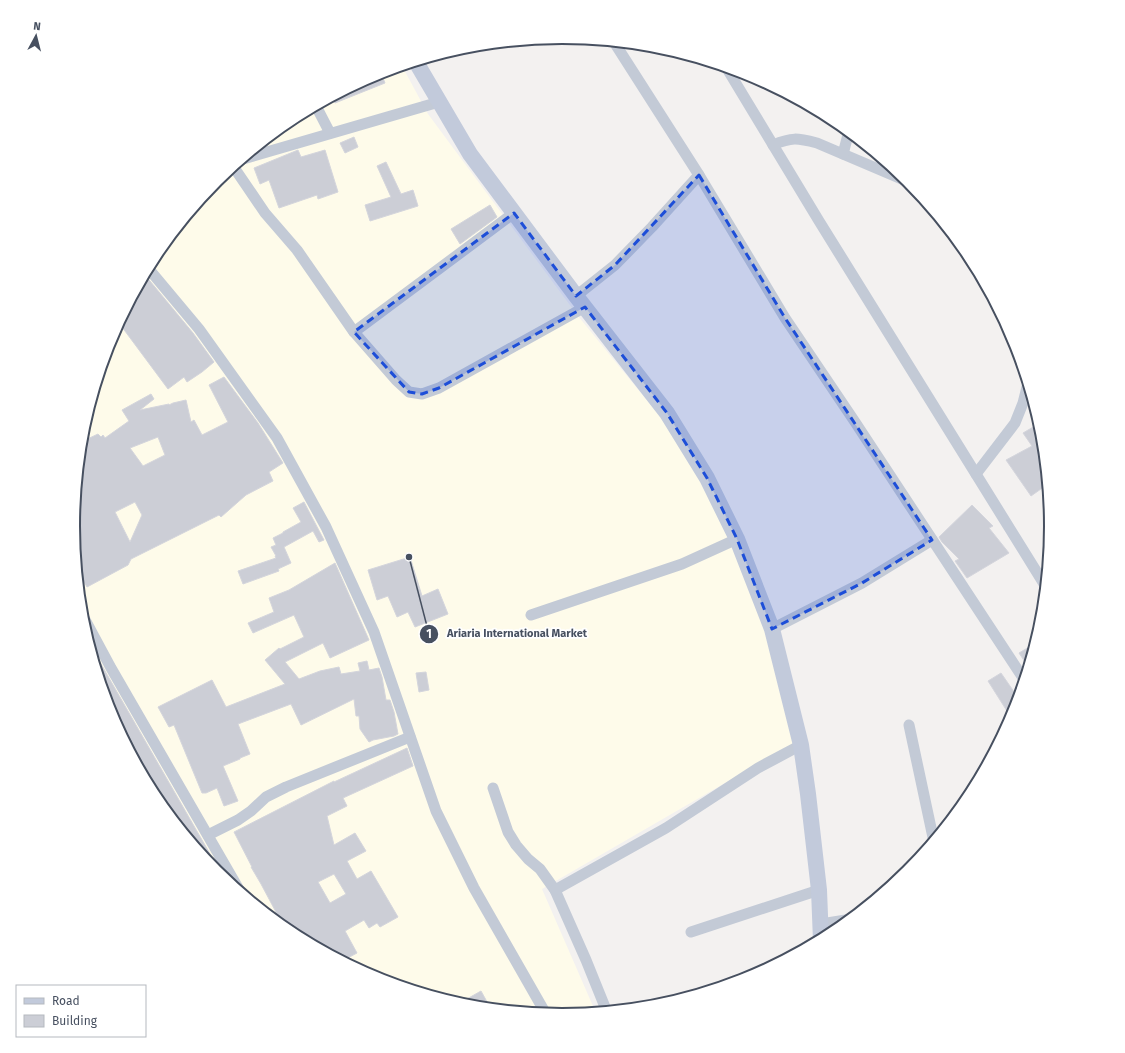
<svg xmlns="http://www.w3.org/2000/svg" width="1125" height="1053" viewBox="0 0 1125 1053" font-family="'Fira Sans',sans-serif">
<rect width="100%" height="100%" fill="#f3f1f0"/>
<!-- commercial -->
<polygon fill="#fefbea" points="402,66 428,114 578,316 694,458 756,588 794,743 542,889 596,1013 562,1016 467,1007 375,979 290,933 216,872 155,798 110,714 82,622 73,526 82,431 110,339 156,254 217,180 291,119 375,74"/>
<!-- building -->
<g fill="#ccced6" stroke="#d4d5dc" fill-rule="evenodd">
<polygon points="381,73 385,83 335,103 332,97 375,74"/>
<polygon points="354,137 358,147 345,153 340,143"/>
<polygon points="298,150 301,157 325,150 338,192 318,199 317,195 279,208 269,180 260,184 254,168"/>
<polygon points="386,162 401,194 413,190 418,206 370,221 365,205 391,197 377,166"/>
<polygon points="490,205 497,217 460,244 451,229"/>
<polygon points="145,275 193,333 214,362 202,372 187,382 184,377 168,389 119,323"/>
<path d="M224,377L258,423L283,463L269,472L273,481L246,495L221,517L219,515L131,559L128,565L87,587L77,570L73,526L81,442L98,434L101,437L103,435L105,438L129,421L122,410L151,394L154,399L140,410L169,404V405L173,403L186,400L191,422L194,420L202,435L228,422L209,385ZM158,437L165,455L143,466L130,448ZM135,502L142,515L130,542L115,512Z"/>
<polygon points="1040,423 1043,431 1048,484 1031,496 1006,460 1032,446 1023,433"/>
<polygon points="304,502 324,540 319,542 313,531 284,547 291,563 278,569 279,571 243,584 238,571 276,558 275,556 276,556 271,547 276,545 273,538 283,533 283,532 301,522 293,508"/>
<polygon points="972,505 993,526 989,528 1009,553 967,578 955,561 959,559 942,542 939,537"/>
<polygon points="410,557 422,596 438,589 448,614 415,627 408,612 397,617 388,596 377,600 368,570"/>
<polygon points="335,563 369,640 330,658 323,643 285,662 299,679 320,671 339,667 341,674 360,671 358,663 367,661 369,670 379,668 382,677 386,700 390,700 394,712 398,734 394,736 373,740 369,742 360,729 359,716 356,716 354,699 301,725 291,704 238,724 250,754 240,758 240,759 223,766 238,801 224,806 217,788 206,793 202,793 174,725 169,727 158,707 212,680 226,707 285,684 265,660 279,648 280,649 304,637 294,615 253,633 248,623 274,612 269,598 289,590"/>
<polygon points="88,641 105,671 225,880 216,872 155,798 110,714"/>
<polygon points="1036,643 1029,668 1019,653"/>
<polygon points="426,672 429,690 419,692 416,673"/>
<polygon points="1001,673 1019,699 1015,714 1012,719 988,681"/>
<path d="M407,748L413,766L343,798L347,806L327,816L334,845L355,833L366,851L347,861L357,879L371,871L398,917L380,927L377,923L369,928L364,920L345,931L357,953L342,961L290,933L285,929L261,884L251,867H252L234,832L334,781V782ZM334,874L346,894L330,903L318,882Z"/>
<polygon points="481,991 491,1009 467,1007 458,1004"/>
</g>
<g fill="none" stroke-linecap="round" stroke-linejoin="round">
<!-- street -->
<g stroke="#c3cad6" stroke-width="11">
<polyline points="614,42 699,175 785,318 855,422 1025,681"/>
<polyline points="726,67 819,221 1046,587"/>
<polyline points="316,106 330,133"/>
<path d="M773,145C792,137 797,138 817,143L911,183"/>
<polyline points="843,154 849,131"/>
<polyline points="243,159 439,102"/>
<polyline points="233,166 265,213 297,250 354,332 396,380 409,392 422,394 439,388 585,307"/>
<polyline points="148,268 199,329 277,438 326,527 374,632 436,811 474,888 546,1014"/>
<polyline points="576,296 615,265 652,227 699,175"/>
<polyline points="354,332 514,213"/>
<polyline points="976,474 1015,423 1023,403 1028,383"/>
<polyline points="82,614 111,668 241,893"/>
<polyline points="531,615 682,564 737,539"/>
<polyline points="772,629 862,583 932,540"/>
<polyline points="909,725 934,842"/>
<polyline points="493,788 508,832 516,845 528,859 540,869 555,890 586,960 607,1012"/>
<polyline points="208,835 238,820 251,811 266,797 286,787 410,737"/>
<polyline points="555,890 666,828 758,768 801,745"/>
<polyline points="821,924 852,919"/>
<polyline points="691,932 819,890"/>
</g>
<!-- secondary -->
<polyline stroke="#c2cadb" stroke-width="16" points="416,62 470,154 576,296 667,413 707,478 737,539 772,629 801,745 808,794 819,890 821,941"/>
</g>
<!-- marked area -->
<path fill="#1d4ed8" fill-opacity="0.2" stroke="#1d4ed8" stroke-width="3" stroke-dasharray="8 5" stroke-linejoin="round" d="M699,175L785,318L932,540L862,583L772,629L737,539L707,478L667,413L585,307L439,388L422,394L409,392L354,332L514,213L576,296L615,265Z"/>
<!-- crop -->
<path d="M0 0H1125V1053H0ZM80 526a482 482 0 1 1 964 0a482 482 0 1 1-964 0Z" fill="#fff" fill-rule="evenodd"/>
<path fill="none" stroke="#475060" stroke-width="2" d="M80 526a482 482 0 1 1 964 0a482 482 0 1 1-964 0Z"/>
<!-- callouts -->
<path fill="none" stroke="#475060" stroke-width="1.5" d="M409 557L429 634"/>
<g fill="#475060" stroke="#fff" stroke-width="1.5">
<circle cx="409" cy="557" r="4"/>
<circle cx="429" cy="634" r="10"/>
</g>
<g font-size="12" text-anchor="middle" font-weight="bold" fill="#fff">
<text x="429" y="638">1</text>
</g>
<g font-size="11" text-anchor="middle" font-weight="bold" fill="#475060" stroke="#fff" stroke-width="3.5" stroke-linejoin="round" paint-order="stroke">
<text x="517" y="637">Ariaria International Market</text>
</g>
<!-- legend -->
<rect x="16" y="985" width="130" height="52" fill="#ffffff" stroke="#b5b9bf"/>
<rect x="24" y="998" width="20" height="6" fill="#c2cadb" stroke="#b5b9bf"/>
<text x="52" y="1005" font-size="12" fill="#475060">Road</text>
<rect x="24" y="1015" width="20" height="12" fill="#ccced6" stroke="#b5b9bf"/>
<text x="52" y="1025" font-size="12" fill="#475060">Building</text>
<!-- north arrow -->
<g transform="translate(36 36) rotate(7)" stroke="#ffffff" stroke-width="3" paint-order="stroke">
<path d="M0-3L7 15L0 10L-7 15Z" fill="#475060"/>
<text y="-6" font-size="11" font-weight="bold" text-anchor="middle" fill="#475060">N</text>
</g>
</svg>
